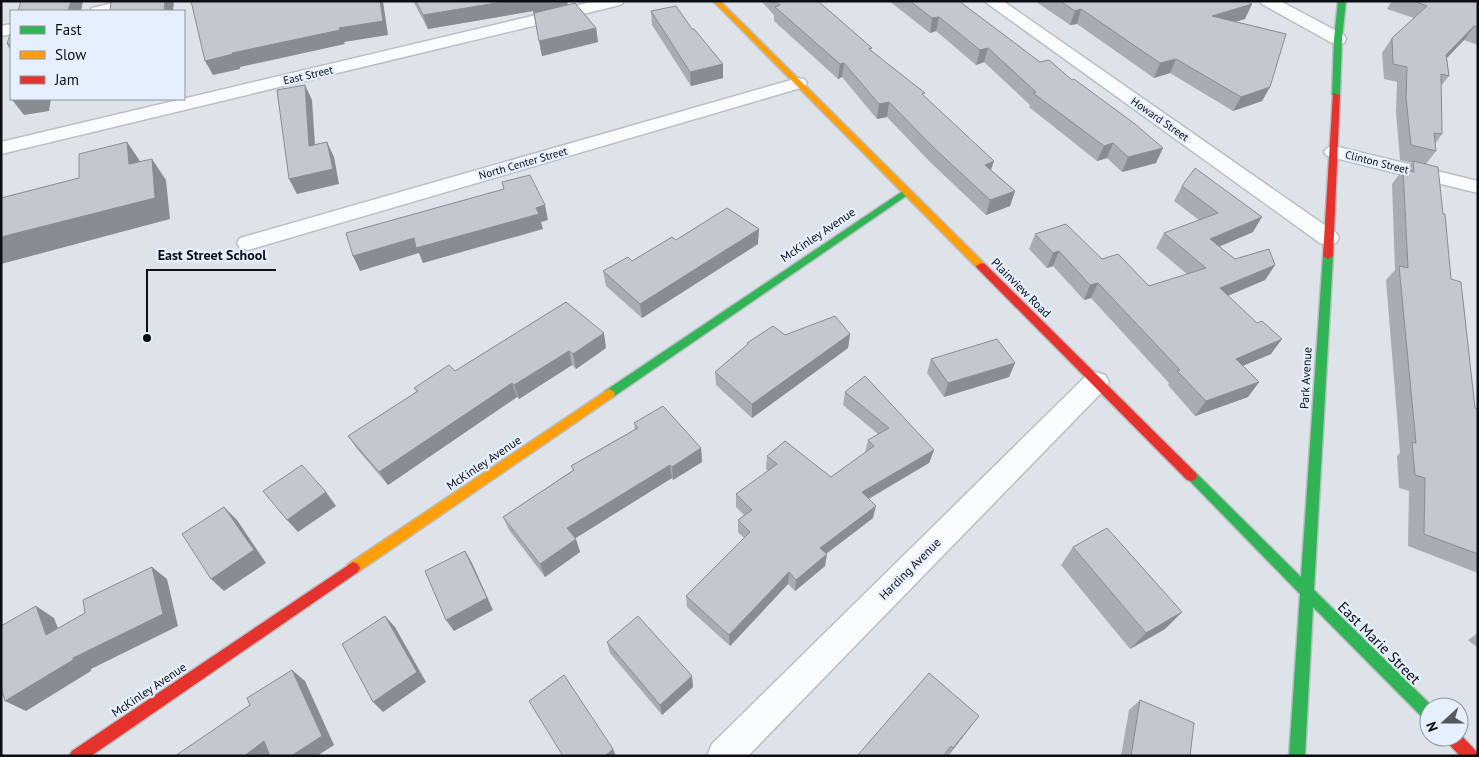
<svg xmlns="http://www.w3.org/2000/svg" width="1479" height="757" viewBox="0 0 1479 757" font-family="'PT Sans',sans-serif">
<rect width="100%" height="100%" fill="#dee3ea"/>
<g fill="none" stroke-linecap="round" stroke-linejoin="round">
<!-- street casing -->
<g stroke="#bbbfc4" stroke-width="3">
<g id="street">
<polygon points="122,1 155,1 153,4 120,11 90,11 92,8"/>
<polygon points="595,1 624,1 622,4 616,6 1,154 1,142"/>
<polygon points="984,1 1003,1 1336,233 1339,238 1336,243 1328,245 1320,243"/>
<polygon points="1260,1 1280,1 1344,35 1346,39 1344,43 1332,43 1262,4"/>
<polygon points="11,24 11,34 1,36 1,26"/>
<polygon points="798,78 804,79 807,83 804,87 248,250 240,248 237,243 240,238"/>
<polygon points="1334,146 1478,181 1478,193 1327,156 1324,152 1327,148"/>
<polygon points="1096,372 1105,375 1109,382 1105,389 748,756 707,756 712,744 1087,375"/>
</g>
</g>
<!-- fast casing -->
<g stroke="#bbbfc4" stroke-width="3">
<g id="fast">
<polygon points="1338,1 1346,1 1342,39 1340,95 1336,97 1332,95 1334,39"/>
<polygon points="906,189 911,192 909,194 613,397 605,397 603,394 605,391"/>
<polygon points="1328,253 1333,256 1314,590 1433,707 1429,707 1429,721 1424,719 1313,607 1305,756 1289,756 1300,594 1185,476 1187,472 1191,471 1195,472 1301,577 1323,256"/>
</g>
</g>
<!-- slow casing -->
<g stroke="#bbbfc4" stroke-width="3">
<g id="slow">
<polygon points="713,1 720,1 985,264 986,266 985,268 977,268"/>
<polygon points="609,389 613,391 615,394 613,397 358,572 353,574 348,572 346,568 348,564"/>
</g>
</g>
<!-- jam casing -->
<g stroke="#bbbfc4" stroke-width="3">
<g id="jam">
<polygon points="1333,93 1340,95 1333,256 1328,259 1323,256"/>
<polygon points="981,263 985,264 1195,472 1197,476 1195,480 1191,481 1187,480 977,268 976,266"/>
<polygon points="353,562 358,564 360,568 358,572 91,756 69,756 72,751"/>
<polygon points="1459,733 1476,751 1478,756 1460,756 1447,742 1444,737 1459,737"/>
</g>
</g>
<!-- street -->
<use href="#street" fill="#fafbfc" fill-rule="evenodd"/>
<!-- fast -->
<use href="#fast" fill="#30b455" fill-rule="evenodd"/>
<!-- slow -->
<use href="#slow" fill="#ff9f0a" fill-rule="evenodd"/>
<!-- jam -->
<use href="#jam" fill="#e5322d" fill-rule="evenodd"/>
</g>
<!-- wall -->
<g fill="#a9acb1">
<polygon points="413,1 567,1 568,5 596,28 598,42 542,56 533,11 428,29"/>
<polygon points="761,1 818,1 871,50 925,97 991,170 1015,191 1010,206 986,215 930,162 887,117 877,119 842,77 838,79 774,21 774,15"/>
<polygon points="889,1 959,1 1156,163 1122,172 1107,158 1097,161 1029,107 1030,105 984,62 976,65 936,31 930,33"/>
<polygon points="1035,1 1246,1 1245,19 1235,22 1270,87 1262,101 1233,111 1170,73 1154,78 1077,24 1070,25"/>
<polygon points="1392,1 1478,1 1478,45 1464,40 1447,58 1449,76 1441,86 1442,134 1435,144 1436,151 1426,164 1443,214 1451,279 1475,408 1478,409 1478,573 1408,546 1409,491 1399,488 1397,456 1400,453 1386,280 1395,270 1392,184 1403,169 1406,170 1412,163 1400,160 1396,112 1397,82 1384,79 1382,53 1392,38 1414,18 1387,9"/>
<polygon points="651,11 723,64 723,78 691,86 652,25"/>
<polygon points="1182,186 1253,232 1219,247 1235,259 1275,265 1265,280 1228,296 1271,354 1243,366 1259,382 1248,397 1195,416 1168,385 1169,383 1091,298 1084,300 1053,266 1047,268 1029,249 1035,234 1102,259 1149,286 1187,274 1156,248 1164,233 1199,220 1174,201"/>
<polygon points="676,240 758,244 642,318 606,286 603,271 632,261"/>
<polygon points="566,302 606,348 576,369 572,365 519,399 517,397 388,485 357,449 348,436 417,392 414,388 455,371"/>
<polygon points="850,334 848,348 752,418 716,385 715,372 747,345 747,343 785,335"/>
<polygon points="931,359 1015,363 1009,377 944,397 927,373"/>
<polygon points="845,392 934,450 929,463 869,499 873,518 826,554 825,566 795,591 788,584 730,646 687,607 686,596 744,538 738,532 738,520 744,515 736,507 736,494 768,471 766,469 767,456 831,477 865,453 868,440 878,434 843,405"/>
<polygon points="634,423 701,448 702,462 673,480 672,478 575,538 580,552 545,577 509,530 503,517 573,470 571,466 635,429"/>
<polygon points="1073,547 1182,612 1165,629 1130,649 1061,565"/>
<polygon points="1478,633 1478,648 1468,640"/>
<polygon points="607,642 693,687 662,715 610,653"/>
<polygon points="1140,700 1190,756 1121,756 1129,710"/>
<polygon points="979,716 948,756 945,754 944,756 857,756"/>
</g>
<!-- shaded-wall -->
<g fill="#898c90">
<polygon points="71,1 83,1 81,11 68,11"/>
<polygon points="165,1 174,1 173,11 164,11"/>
<polygon points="380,1 383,1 388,35 344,42 345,44 240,67 240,69 213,75 205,61 232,53 339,28"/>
<polygon points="508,1 567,1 568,5 534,14 533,11 428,29 423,15"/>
<polygon points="1252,4 1245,19 1205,30 1212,16"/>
<polygon points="1081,9 1077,24 1070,25 1075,11"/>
<polygon points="939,17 936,31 930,33 932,18"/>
<polygon points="1474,26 1464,40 1436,69 1446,55"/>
<polygon points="596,28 598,42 542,56 539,41"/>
<polygon points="7,44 11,44 11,51"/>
<polygon points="988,48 984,62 976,65 980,50"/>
<polygon points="1176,59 1170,73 1154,78 1160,63"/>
<polygon points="844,63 842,77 838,79 840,64"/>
<polygon points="723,64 723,78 691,86 690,72"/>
<polygon points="305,85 312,100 316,161 309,146"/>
<polygon points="1270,87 1262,101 1233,111 1241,97"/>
<polygon points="23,99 51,99 49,111 24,115 13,101"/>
<polygon points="889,102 887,117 877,119 879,104"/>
<polygon points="127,142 142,164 129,164"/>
<polygon points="327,142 334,157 339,184 297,194 289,179"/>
<polygon points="1113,143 1107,158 1097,161 1104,146"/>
<polygon points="1163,148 1156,163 1122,172 1128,157"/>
<polygon points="152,159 166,180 170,219 1,264 1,237"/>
<polygon points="994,161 989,176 985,165"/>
<polygon points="1015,191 1010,206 986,215 990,200"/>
<polygon points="545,205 548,220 541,222 543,229 423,263 419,253 360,271 353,256 414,238"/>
<polygon points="1262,217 1253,232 1201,254 1210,239"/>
<polygon points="759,229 758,244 642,318 640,304"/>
<polygon points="1059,251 1053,266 1047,268 1053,253"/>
<polygon points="1275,265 1265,280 1210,303 1220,288"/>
<polygon points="1098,283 1091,298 1084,300 1090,285"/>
<polygon points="604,333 606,348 576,369 573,354"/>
<polygon points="850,334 848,348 752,418 752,404"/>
<polygon points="1282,339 1271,354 1225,373 1236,359"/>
<polygon points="569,351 572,365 519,399 514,385"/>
<polygon points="1015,363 1009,377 944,397 948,383"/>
<polygon points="1259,382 1248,397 1195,416 1206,401"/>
<polygon points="512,383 517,397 388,485 379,472"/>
<polygon points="701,448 702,462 673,480 672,467"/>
<polygon points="934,450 929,463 859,504 862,492"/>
<polygon points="670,465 672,478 571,541 567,528"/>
<polygon points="326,492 336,506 298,532 287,520"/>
<polygon points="876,506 873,518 818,560 820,548"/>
<polygon points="224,507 237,520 266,563 224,591 211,579"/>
<polygon points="576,539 580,552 545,577 540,564"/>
<polygon points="465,551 472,563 493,610 454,631 446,620"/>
<polygon points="827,554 825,566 795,591 796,580"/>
<polygon points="152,567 167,579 178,626 91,669 91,671 26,711 5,701 73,658"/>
<polygon points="789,572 788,584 730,646 729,635"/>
<polygon points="36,606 54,618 65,646 46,635"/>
<polygon points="1182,612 1165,629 1130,649 1146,633"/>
<polygon points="385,616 395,627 426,682 383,712 373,702"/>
<polygon points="292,670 305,681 334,745 317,756 291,756"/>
<polygon points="692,676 693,687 662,715 660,705"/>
<polygon points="979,716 972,725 948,756 953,748"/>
<polygon points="264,741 270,756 244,756"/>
<polygon points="613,749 616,756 605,756"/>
</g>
<!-- building -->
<g fill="#c4c8ce" stroke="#898c90">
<polygon points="21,1 71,1 68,11 18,11"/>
<polygon points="111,1 165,1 164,11 110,11"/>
<polygon points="191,1 380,1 383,21 339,28 340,30 232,53 233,54 205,61"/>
<polygon points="416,1 508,1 423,15"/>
<polygon points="776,1 818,1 872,48 869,49 925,93 922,94 994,161 985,165 1015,191 990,200 933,147 889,102 879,104 844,63 840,64 775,7 780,5"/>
<polygon points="910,1 959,1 1040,62 1049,60 1072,80 1074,79 1135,124 1163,148 1128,157 1113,143 1104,146 1033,93 1036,92 988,48 980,50 939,17 932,18"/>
<polygon points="1060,1 1246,1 1252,4 1212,16 1286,34 1270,87 1241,97 1176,59 1160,63 1081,9 1075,11"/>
<polygon points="1414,1 1478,1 1478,27 1474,26 1446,55 1449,76 1441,74 1442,134 1434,133 1436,151 1411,145 1406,98 1407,67 1393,64 1392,38 1427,6"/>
<polygon points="575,3 596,28 539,41 534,13"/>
<polygon points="676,6 692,29 694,29 723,64 690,72 651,11"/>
<polygon points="11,31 11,44 7,44"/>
<polygon points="305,85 309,146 327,142 333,169 289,179 277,90"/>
<polygon points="13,99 23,99 13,101"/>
<polygon points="127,142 129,164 152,159 155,198 1,237 1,198 79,178 79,154"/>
<polygon points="1413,161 1438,167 1443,214 1445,214 1451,279 1461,282 1475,408 1478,409 1478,554 1424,534 1425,478 1415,475 1412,442 1416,443 1399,266 1408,268 1403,169 1414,172"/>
<polygon points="1195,168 1262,217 1210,239 1235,259 1269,249 1275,265 1220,288 1257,323 1262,321 1282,339 1236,359 1259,382 1206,401 1177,371 1180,370 1098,283 1090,285 1059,251 1053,253 1035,234 1066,224 1102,259 1118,254 1149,286 1206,268 1164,233 1218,213 1182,186"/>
<polygon points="530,175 545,205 536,208 539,214 416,248 414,238 353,256 346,233 504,189 502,182"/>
<polygon points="727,208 759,229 640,304 603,271 628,257 632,261 672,237 676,240"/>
<polygon points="566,302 604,333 573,354 569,351 514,385 512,383 379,472 348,436 418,391 414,388 449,365 455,371"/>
<polygon points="835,316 850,334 752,404 715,372 748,344 747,343 773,326 785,335"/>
<polygon points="997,339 1015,363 948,383 931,359"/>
<polygon points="865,376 934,450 862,492 876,506 820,548 827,554 796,580 789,572 729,635 686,596 750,532 738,520 752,510 736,494 777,464 767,456 785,441 831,477 874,446 868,440 889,428 845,392"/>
<polygon points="663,406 701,448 672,467 670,465 567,528 576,539 540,564 503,517 574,470 571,466 638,428 634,423"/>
<polygon points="302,465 326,492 287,520 263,491"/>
<polygon points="224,507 254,550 211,579 182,534"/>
<polygon points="1107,528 1182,612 1146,633 1073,547"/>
<polygon points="465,551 487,598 446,620 425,571"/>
<polygon points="152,567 163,614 73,658 73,660 5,701 1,688 1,626 36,606 46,635 85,613 83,600"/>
<polygon points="385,616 417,672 373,702 342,644"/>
<polygon points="638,616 692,676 660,705 607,642"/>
<polygon points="292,670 322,736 291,756 270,756 264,741 244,756 175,756 250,705 247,698"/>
<polygon points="929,673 979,716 953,748 951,746 943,756 857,756"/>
<polygon points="564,675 613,749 605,756 563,756 529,701"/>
<polygon points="1140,700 1194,723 1190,756 1131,756"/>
</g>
<g text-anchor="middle" stroke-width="4.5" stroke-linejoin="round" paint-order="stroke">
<!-- far-street labels -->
<g font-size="11" fill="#0b0e12" stroke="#e6effd">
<text transform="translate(308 75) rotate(-13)" y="4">East Street</text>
<text transform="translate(1160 119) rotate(35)" y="4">Howard Street</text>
<text transform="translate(1377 162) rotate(14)" y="4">Clinton Street</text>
<text transform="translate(523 163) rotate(-16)" y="4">North Center Street</text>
</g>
<!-- street labels -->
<g font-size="12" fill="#0b0e12" stroke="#e6effd">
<text transform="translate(818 235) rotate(-34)" y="4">McKinley Avenue</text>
<text transform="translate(1021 288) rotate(45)" y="4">Plainview Road</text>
<text transform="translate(1306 378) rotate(-87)" y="4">Park Avenue</text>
<text transform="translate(484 463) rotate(-34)" y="4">McKinley Avenue</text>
<text transform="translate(910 569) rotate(-45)" y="4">Harding Avenue</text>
<text transform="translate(149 690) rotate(-34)" y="4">McKinley Avenue</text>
</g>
<!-- near-street labels -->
<g font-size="15" fill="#0b0e12" stroke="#e6effd">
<text transform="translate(1379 643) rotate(45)" y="5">East Marie Street</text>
</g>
</g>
<!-- callouts -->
<path fill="none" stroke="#0b0e12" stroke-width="2" d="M147 338L147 270H276"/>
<circle fill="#0b0e12" stroke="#e6effd" stroke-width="2" cx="147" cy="338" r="5"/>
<g font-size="14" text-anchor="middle" font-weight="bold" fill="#0b0e12" stroke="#e6effd" stroke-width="4.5" stroke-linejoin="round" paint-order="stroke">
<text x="212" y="260">East Street School</text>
</g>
<!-- border -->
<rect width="1479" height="757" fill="none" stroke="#0b0e12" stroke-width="5"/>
<!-- legend -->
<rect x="10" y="10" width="175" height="90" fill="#e6effd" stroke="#8e959f"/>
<rect x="20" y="26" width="25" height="8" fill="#30b455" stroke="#8e959f"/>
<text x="55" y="35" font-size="15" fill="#0b0e12">Fast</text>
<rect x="20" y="51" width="25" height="8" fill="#ff9f0a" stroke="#8e959f"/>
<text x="55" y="60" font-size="15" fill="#0b0e12">Slow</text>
<rect x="20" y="76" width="25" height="8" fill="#e5322d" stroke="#8e959f"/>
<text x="55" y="85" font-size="15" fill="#0b0e12">Jam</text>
<!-- north arrow -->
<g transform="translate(1444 722) rotate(249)"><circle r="24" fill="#e6effd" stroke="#8e959f"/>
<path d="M0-4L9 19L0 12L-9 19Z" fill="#55595e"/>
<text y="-8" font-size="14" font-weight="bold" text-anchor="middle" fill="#0b0e12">N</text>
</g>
</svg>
